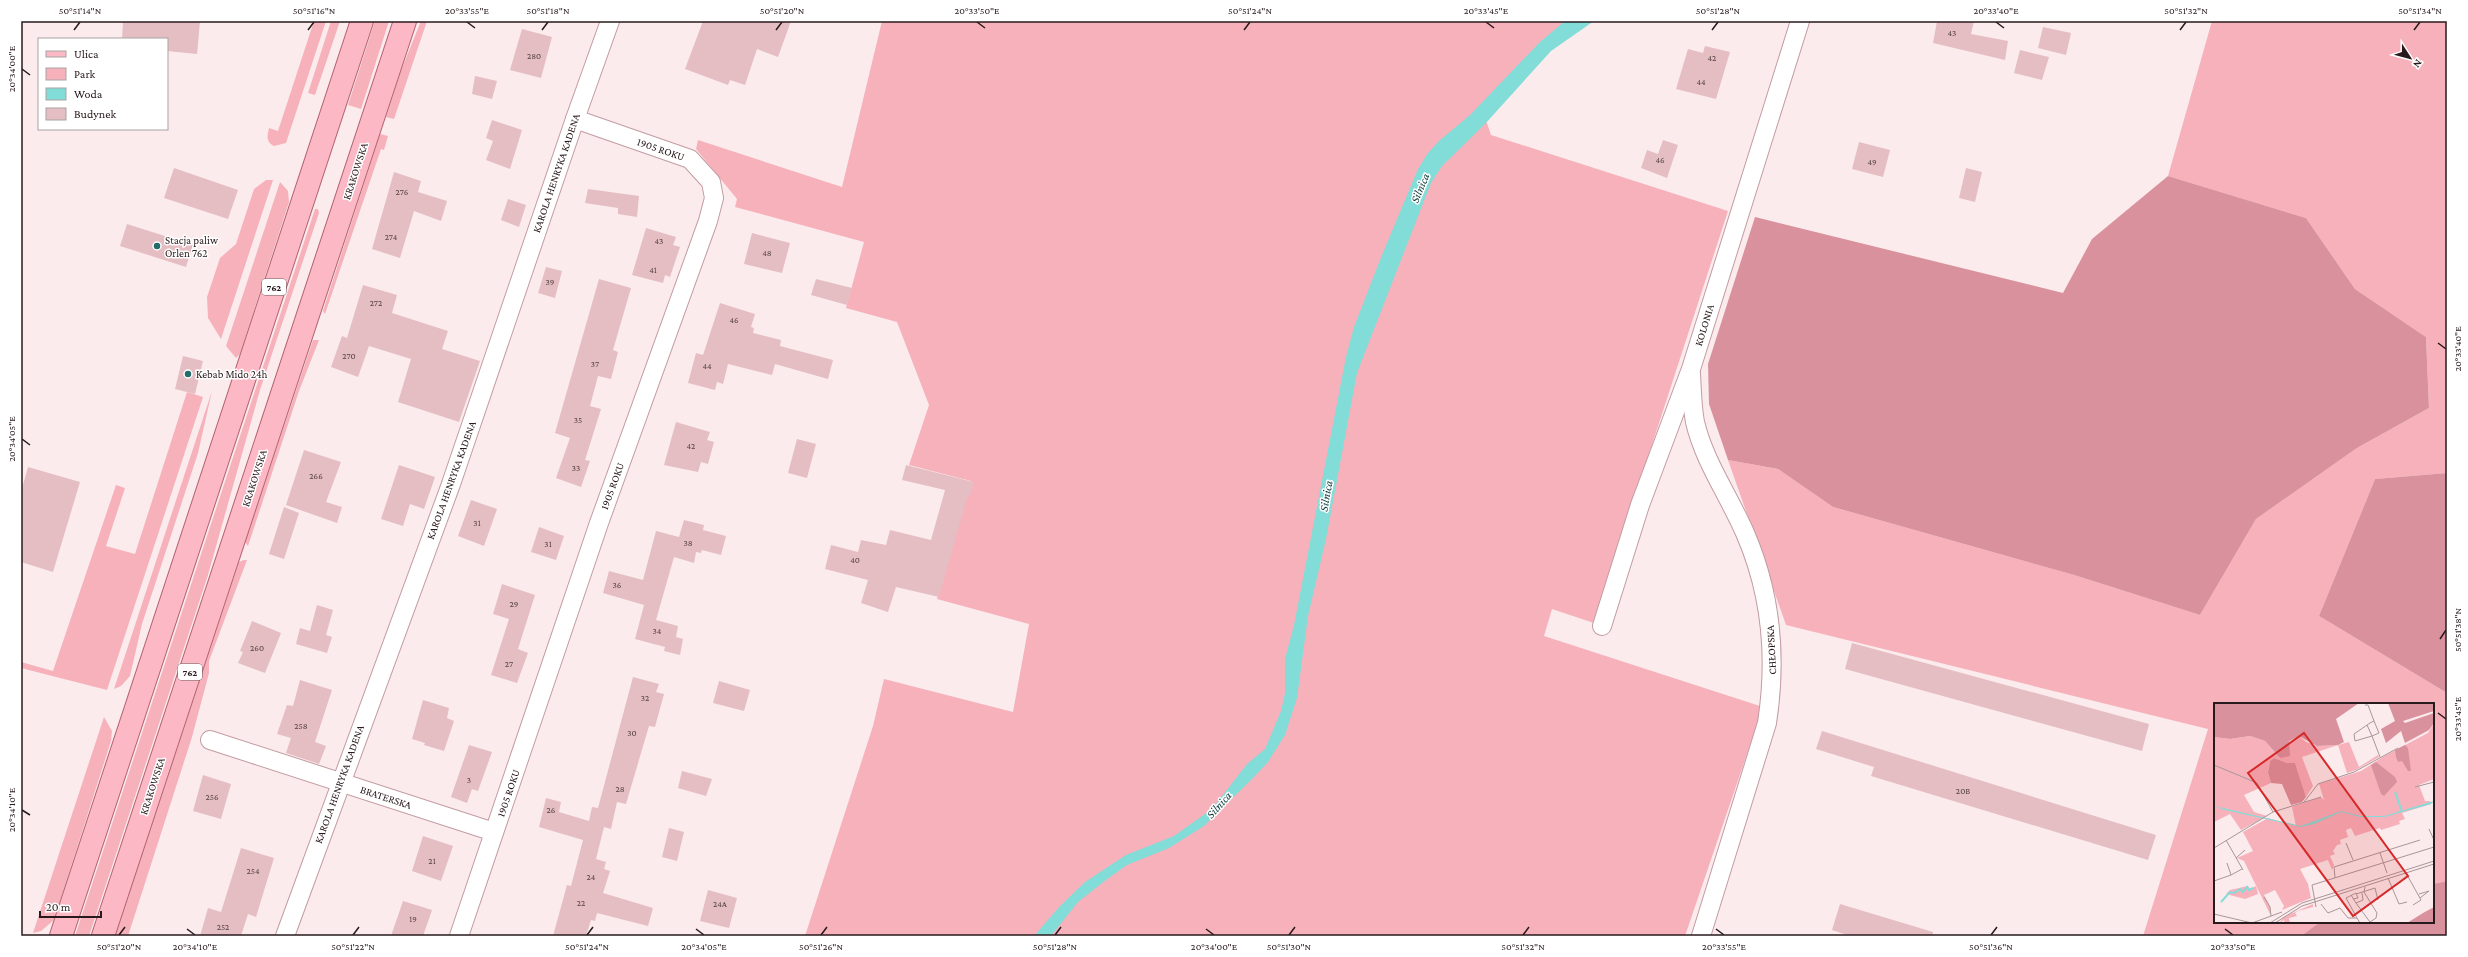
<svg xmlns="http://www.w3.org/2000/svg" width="2468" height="957" viewBox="0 0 2468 957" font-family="'Crimson Pro',serif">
<rect width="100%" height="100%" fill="#fbebed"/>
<!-- green -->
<g fill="#f6b1bb">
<path d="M314,21H326L286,143L274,146C266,142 267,136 269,128L278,131Z"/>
<polygon points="331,21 340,21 315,95 308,93"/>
<polygon points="375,21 389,21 361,109 348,105"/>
<polygon points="421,21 427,21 394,119 386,117 400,73"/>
<polygon points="882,21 1566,21 1483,111 1491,135 1728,211 1594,623 1552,609 1544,636 1763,707 1685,936 805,936 873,726 884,679 1013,712 1029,624 937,599 971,481 909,465 929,405 897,322 846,308 864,242 735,207 737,199 696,149 698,140 842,187"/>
<polygon points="2212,21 2447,21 2447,473 2375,479 2319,616 2447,693 2447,881 2433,884 2433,704 2215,704 2215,922 2320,922 2301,936 2143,936 2208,729 1786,625 1728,460 1778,469 1833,507 2074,575 2200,615 2256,519 2357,448 2429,408 2426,337 2355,289 2306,218 2168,176"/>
<polygon points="380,134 388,136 384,150 381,149 325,314 323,311"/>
<polygon points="266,180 273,180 221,339 208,318 207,297 220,258 236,244 254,189"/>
<polygon points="280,182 288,191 289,202 240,354 236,358 226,346"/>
<polygon points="315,209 318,209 319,213 260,390 208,575 89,936 75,936"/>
<polygon points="313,340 319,340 299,391 248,546 245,542"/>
<polygon points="212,391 198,453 142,624 130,676 121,686 114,689"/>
<polygon points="187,392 203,397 107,690 21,668 21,662 53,671 116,485 125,488 106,546 135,554"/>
<polygon points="244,560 247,560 209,661 209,673 192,737 128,936 115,936 239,562"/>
<polygon points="104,717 112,731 111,741 54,920 41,931 33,933"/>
</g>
<!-- forest -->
<g fill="#d9929d">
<polygon points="2168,176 2306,218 2355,289 2426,337 2429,408 2357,448 2256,519 2200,615 2074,575 1833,507 1778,469 1728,460 1709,404 1708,364 1755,217 2063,293 2092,239"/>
<polygon points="2447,473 2447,693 2319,616 2375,479"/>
<polygon points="2447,881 2447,936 2301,936 2320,922 2433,922 2433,884"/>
</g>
<!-- water -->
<polygon fill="#82ddd8" points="1565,21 1594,21 1551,51 1485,124 1442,166 1431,183 1357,373 1326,539 1308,616 1297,698 1285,735 1268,762 1254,777 1204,826 1169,848 1127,865 1106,880 1078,902 1051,936 1034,936 1060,906 1085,882 1126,855 1174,836 1212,809 1247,764 1265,749 1281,711 1285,693 1285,659 1294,625 1346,357 1354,327 1382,255 1418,169 1428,153 1439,141 1470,115 1540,42"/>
<!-- building -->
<g fill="#e5bec3">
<polygon points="123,21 200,21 197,54 167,51 167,39 122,39"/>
<polygon points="703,21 791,21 778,57 757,49 745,85 730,80 728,85 685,69"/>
<polygon points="1937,21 1974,21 1971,34 2008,41 2005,60 1933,43"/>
<polygon points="2043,27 2071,33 2066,55 2038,48"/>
<polygon points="522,29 552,37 541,78 510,70"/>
<polygon points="1705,46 1730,52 1716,99 1676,89 1688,49 1703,53"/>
<polygon points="2020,50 2049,57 2042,80 2014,73"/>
<polygon points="475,76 497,81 492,99 472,94"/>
<polygon points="492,120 522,130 510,169 486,160 493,141 486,138"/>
<polygon points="1663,140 1678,145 1667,178 1641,168 1647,150 1658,154"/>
<polygon points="1859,142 1890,150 1883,177 1852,169"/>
<polygon points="174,168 238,190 228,219 164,198"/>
<polygon points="1966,168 1982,172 1975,202 1959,198"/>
<polygon points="394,172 421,181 418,192 447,201 441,221 414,211 400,258 372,249"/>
<polygon points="588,189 639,196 637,217 618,214 618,208 585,203"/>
<polygon points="508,199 526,205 519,227 501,220"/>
<polygon points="127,224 193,245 186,267 120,246"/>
<polygon points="646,228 676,237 673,245 680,247 670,277 665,275 663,283 632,275"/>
<polygon points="752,233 790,243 782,273 744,264"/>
<polygon points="546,267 562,271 555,298 538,293"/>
<polygon points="599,279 631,288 613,350 618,352 611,379 598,376 590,406 601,409 585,460 590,461 581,487 556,478 570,438 555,433"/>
<polygon points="816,279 852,288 847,305 811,295"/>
<polygon points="363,285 397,295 392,313 448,331 442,349 480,361 459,422 398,402 411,359 369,346 358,377 331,367 342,336 347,338"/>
<polygon points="720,303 755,314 751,327 754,328 753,333 781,340 780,346 833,360 828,379 775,364 772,375 728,364 723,384 717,382 715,390 688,383 696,353 703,355"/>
<polygon points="183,356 203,361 195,394 175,389"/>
<polygon points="676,422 710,432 707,440 714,442 708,464 701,462 698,472 664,465"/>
<polygon points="797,439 816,444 807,478 788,473"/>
<polygon points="304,450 341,462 326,502 342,507 337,523 286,505"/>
<polygon points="399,465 435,477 424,509 410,504 403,526 381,519"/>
<polygon points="906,465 974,482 970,496 968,495 939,597 896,587 888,612 861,603 868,580 825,569 831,545 858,552 861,540 886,545 890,530 931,540 945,490 902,480"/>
<polygon points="28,467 80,482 53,572 21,562 21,492"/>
<polygon points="471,500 497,509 484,546 458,536"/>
<polygon points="284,507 299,513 284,559 269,554"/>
<polygon points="684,520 704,525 703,530 726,536 721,555 702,550 701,553 696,552 694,563 674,557 656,620 678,626 676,637 683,639 680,655 664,651 665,647 635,639 644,605 603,593 609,571 643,580 656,531 679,537"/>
<polygon points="539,527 564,536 556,560 531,552"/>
<polygon points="502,584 535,595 518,649 528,653 517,683 491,675 509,619 493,614"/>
<polygon points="317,605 333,610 326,635 332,637 327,653 296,644 300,628 310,631"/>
<polygon points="252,621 281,633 265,673 238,663 243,652 240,651"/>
<polygon points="1852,643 2149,724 2142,751 1845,669"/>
<polygon points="633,677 659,684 656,692 664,694 655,727 649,726 626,804 617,802 611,829 604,827 596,859 606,862 604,869 610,871 603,893 653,908 648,926 597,913 595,921 591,920 586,936 553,936 567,885 571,886 583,840 539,827 546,798 561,802 559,812 589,821 592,807 598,808"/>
<polygon points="300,680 332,690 315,742 326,746 319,764 286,753 291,738 277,734 287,705 293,706"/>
<polygon points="719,681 750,690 744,711 713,703"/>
<polygon points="423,700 449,708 447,718 454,721 444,751 424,745 425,743 412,739"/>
<polygon points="1822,731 2156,835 2148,860 1871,776 1874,767 1816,749"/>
<polygon points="469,745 492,752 478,791 472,789 467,803 451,797"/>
<polygon points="682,771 712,779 706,796 678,788"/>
<polygon points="203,775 231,784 221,819 193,811"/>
<polygon points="669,828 684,832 677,861 662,857"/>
<polygon points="423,836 453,846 441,881 412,871"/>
<polygon points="241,848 274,858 256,917 248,914 241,936 200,936 208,908 221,912"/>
<polygon points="708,890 737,898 729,928 700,921"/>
<polygon points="403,901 432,910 423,936 391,936"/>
<polygon points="1840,904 1933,932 1933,936 1850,936 1832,930"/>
</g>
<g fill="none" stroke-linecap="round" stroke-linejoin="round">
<!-- minor casing -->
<g stroke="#c29ca2" stroke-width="20">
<g id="minor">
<path d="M1691,374C1692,389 1692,407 1695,422C1704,461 1729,496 1745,533C1772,595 1777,658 1767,723L1701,936"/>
<polyline points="1602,626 1640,505 1691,369 1800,21"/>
<polyline points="210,740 494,832"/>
<polyline points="285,936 451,484 575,119 610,21"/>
<polyline points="459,936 599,523 708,221 714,198 711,182 690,159 575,119"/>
</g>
</g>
<!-- primary casing -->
<g stroke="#b26270" stroke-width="24">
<g id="primary">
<polyline points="61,936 362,21"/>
<polyline points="103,936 405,21"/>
</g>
</g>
<!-- minor -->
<use href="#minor" stroke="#fff" stroke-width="18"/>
<!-- primary -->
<use href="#primary" stroke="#fdb8c5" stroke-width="22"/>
</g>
<!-- ticks -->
<path fill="none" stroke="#281a1c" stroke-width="1.5" d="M467,22L475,28M977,22L985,28M1486,22L1494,28M1996,22L2004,28M74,30L80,22M308,30L314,22M542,30L548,22M776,30L782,22M1244,30L1250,22M1712,30L1718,22M2180,30L2186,22M2414,30L2420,22M22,69L30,75M2438,343L2446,349M22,439L30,445M2440,639L2446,630M2438,713L2446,719M22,810L30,815M187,929L195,935M696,929L704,935M1206,929L1214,935M1716,929L1724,935M2225,929L2233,935M119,935L125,927M353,935L359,927M587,935L593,927M821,935L827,927M1055,935L1061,927M1289,935L1295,927M1523,935L1529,927M1991,935L1997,927"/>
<!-- markers -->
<g fill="#226d6a" stroke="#fff" stroke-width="1.5">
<circle cx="157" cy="246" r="4"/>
<circle cx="188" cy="374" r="4"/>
</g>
<g text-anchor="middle" stroke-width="3" stroke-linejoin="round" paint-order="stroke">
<!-- number labels -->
<g font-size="9" fill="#574346">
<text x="1952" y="36">43</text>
<text x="534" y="59">280</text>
<text x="1712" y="61">42</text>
<text x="1701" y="85">44</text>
<text x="1660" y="163">46</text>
<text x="1872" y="165">49</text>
<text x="402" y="195">276</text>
<text x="391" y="240">274</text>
<text x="659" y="244">43</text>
<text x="767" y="256">48</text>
<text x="653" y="273">41</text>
<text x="550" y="285">39</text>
<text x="376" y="306">272</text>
<text x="734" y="323">46</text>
<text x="349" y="359">270</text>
<text x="595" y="367">37</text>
<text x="707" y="369">44</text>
<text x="578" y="423">35</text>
<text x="691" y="449">42</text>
<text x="576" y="471">33</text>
<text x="316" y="479">266</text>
<text x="477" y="526">31</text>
<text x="688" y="546">38</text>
<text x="548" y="547">31</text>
<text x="855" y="563">40</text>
<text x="617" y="588">36</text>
<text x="514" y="607">29</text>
<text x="657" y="634">34</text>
<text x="257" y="651">260</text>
<text x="509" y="667">27</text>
<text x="645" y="701">32</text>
<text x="301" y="729">258</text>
<text x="632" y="736">30</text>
<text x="469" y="783">3</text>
<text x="620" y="792">28</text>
<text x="1963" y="794">20B</text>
<text x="212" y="800">256</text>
<text x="551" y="813">26</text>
<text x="432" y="864">21</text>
<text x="253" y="874">254</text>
<text x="591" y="880">24</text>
<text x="581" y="906">22</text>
<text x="720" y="907">24A</text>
<text x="413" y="922">19</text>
<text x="223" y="930">252</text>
</g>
<!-- shield labels -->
<g fill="#fff" stroke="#685f60" stroke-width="1">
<rect x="262" y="279" width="24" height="16" rx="3"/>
<rect x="178" y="664" width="24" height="16" rx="3"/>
</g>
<g font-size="10" font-weight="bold" fill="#281a1c">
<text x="274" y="291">762</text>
<text x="190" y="676">762</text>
</g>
<!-- street labels -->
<g font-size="11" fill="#281a1c" stroke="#fff">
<text transform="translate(661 149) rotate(19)" y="4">1905 ROKU</text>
<text transform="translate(355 171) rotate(-72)" y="4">KRAKOWSKA</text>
<text transform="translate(556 173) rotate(-71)" y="4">KAROLA HENRYKA KADENA</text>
<text transform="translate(1704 325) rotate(-73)" y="4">KOLONIA</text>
<text transform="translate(254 478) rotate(-72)" y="4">KRAKOWSKA</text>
<text transform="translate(451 480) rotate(-70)" y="4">KAROLA HENRYKA KADENA</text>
<text transform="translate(612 486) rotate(-70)" y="4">1905 ROKU</text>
<text transform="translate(1771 650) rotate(-93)" y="4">CHŁOPSKA</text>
<text transform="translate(339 784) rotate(-70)" y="4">KAROLA HENRYKA KADENA</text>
<text transform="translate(152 786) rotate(-72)" y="4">KRAKOWSKA</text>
<text transform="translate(508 793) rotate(-71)" y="4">1905 ROKU</text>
<text transform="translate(386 797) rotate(18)" y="4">BRATERSKA</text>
</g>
<!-- poi labels -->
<g font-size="11" fill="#281a1c" stroke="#fff" text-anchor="start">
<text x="165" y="244">Stacja paliw<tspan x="165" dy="13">Orlen 762</tspan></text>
<text x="196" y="378">Kebab Mido 24h</text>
</g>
<!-- water labels -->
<g font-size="12" font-style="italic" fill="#0a3735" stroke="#fff">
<text transform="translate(1420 188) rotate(-67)" y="4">Silnica</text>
<text transform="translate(1326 496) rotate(-80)" y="4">Silnica</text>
<text transform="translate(1219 805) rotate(-48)" y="4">Silnica</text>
</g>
</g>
<!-- overview -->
<g transform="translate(2214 703)">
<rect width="220" height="220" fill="#fbebed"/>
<path d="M220,20V76L205,82L211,98H216L217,101L188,110L191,116L185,118L186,121L167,127L166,125L141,133L137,125L132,127L134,134L126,137L127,141L123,142L119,148L121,151L116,153L120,162L118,167L114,157L86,166L94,181L97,195L68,207L70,203L61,187L50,192L56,203V211L30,158L23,155L39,148L29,129L54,115L82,123L78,104L107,94L110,97L105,81L147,68L172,52L214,30ZM36,33L51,38L66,55L75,38L85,33L92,39L103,43L124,42L135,39L145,64L164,52L165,54L142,67L133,70L124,42L88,54L99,83L92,94L81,60H73L60,55L56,58L54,70L57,80L30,92L40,109L53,113L27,127L16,111L0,119V34L16,36ZM34,183L36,186L42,183L44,191L31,196L12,191L16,187ZM99,201V204L84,208L81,210L83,213L75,215L76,220H71L70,217L65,220L70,214Z" fill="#f6b1bb"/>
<path d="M0,0H145L122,16L130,39L124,42L103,43L85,33L75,38L76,53L66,55L51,38L36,33L16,36L0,34ZM174,0H219L220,8L189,18L191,20L220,10V20L215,27L191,40L187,28L172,40L167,26L181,18ZM191,42L194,45L197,68H194L188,58L184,59L182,54L181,47ZM60,55L73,60H81L92,94L88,99L77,102L68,81L57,80L54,70L56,58ZM162,59L181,74L183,79L170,93L167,91L157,62ZM220,204V220H193L209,210Z" fill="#d9929d"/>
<path d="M220,98L217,101L170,114H146L127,109L100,121L87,124L11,107L0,103L87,123L127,108L146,113H170Z" fill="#82ddd8"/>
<path fill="none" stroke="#82ddd8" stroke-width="2" d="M181,89L188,109M7,199L16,189L20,190L26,186L29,189L33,184L35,187L39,185"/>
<path fill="none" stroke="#a79799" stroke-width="1" d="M151,2H154L160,18M153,22L158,33L165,30L160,18L156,20L140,31L141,38L158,33L166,54M0,62L43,80L59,109M201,84L220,79M90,99L104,81L140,69L184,45M215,126L220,137M12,137L29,167M132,140L139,157M0,145L59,109L107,94M166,150L173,170M22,155L31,147M13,160L17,172L28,166M192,170L207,197L199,202M121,175L120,164L206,137M174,175L185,201L193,199M0,178L17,172M142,191L161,185L164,197M205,191L215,188L206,195M137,192L142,200L149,197L148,190M50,194L56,204L57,213M139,196L144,195L142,190L132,195L143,215M142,200L156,219L162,215L163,210L150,189L151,184M107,201L114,210L126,205L134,215H143L146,220M102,204L98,182L220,144M0,211L38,220M38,220L68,209M56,220L88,200L220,158M61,220L88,203L220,161"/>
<path fill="#d62828" fill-opacity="0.15" stroke="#d62828" stroke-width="2" d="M90,30L194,173L139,213L34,70Z"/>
<rect width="220" height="220" fill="none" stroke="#281a1c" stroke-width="2"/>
</g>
<!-- border -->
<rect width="2468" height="957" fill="none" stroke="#ffffff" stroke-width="44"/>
<!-- legend -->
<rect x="38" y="38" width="130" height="92" fill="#ffffff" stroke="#a9a3a4"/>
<rect x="46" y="51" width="20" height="6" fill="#fdb8c5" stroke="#a9a3a4"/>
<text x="74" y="58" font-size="12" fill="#281a1c">Ulica</text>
<rect x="46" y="68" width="20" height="12" fill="#f6b1bb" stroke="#a9a3a4"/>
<text x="74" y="78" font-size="12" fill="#281a1c">Park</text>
<rect x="46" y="88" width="20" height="12" fill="#82ddd8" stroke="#a9a3a4"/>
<text x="74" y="98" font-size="12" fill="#281a1c">Woda</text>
<rect x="46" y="108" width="20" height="12" fill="#e5bec3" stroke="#a9a3a4"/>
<text x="74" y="118" font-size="12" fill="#281a1c">Budynek</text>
<!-- north arrow -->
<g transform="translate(2410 58) rotate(126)" stroke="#ffffff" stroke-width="3" paint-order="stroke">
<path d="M0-3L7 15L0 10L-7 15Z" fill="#281a1c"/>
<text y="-6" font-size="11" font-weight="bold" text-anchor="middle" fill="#281a1c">N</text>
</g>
<!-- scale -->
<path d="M40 911v6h61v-6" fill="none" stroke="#281a1c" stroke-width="2"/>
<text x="46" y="911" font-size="12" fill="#281a1c" stroke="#ffffff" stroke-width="3" paint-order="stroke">20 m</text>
<rect x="22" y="22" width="2424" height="913" fill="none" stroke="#281a1c" stroke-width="1.5"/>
<g font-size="10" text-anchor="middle" fill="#281a1c">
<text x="80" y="14">50°51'14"N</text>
<text x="314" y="14">50°51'16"N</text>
<text x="467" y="14">20°33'55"E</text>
<text x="548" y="14">50°51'18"N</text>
<text x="782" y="14">50°51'20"N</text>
<text x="977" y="14">20°33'50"E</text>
<text x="1250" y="14">50°51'24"N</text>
<text x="1486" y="14">20°33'45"E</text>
<text x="1718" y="14">50°51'28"N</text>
<text x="1996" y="14">20°33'40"E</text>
<text x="2186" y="14">50°51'32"N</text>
<text x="2420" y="14">50°51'34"N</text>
<text transform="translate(11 69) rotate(-90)" y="4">20°34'00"E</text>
<text transform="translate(2457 349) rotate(-90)" y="4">20°33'40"E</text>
<text transform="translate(11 439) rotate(-90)" y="4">20°34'05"E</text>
<text transform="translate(2457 630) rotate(-90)" y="4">50°51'38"N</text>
<text transform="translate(2457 719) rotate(-90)" y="4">20°33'45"E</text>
<text transform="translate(11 810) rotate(-90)" y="4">20°34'10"E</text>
<text x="119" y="950">50°51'20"N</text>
<text x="195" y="950">20°34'10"E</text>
<text x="353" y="950">50°51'22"N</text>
<text x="587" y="950">50°51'24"N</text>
<text x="704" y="950">20°34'05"E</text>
<text x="821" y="950">50°51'26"N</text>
<text x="1055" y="950">50°51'28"N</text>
<text x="1214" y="950">20°34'00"E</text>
<text x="1289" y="950">50°51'30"N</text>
<text x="1523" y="950">50°51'32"N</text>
<text x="1724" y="950">20°33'55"E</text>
<text x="1991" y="950">50°51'36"N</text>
<text x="2233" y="950">20°33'50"E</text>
</g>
</svg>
